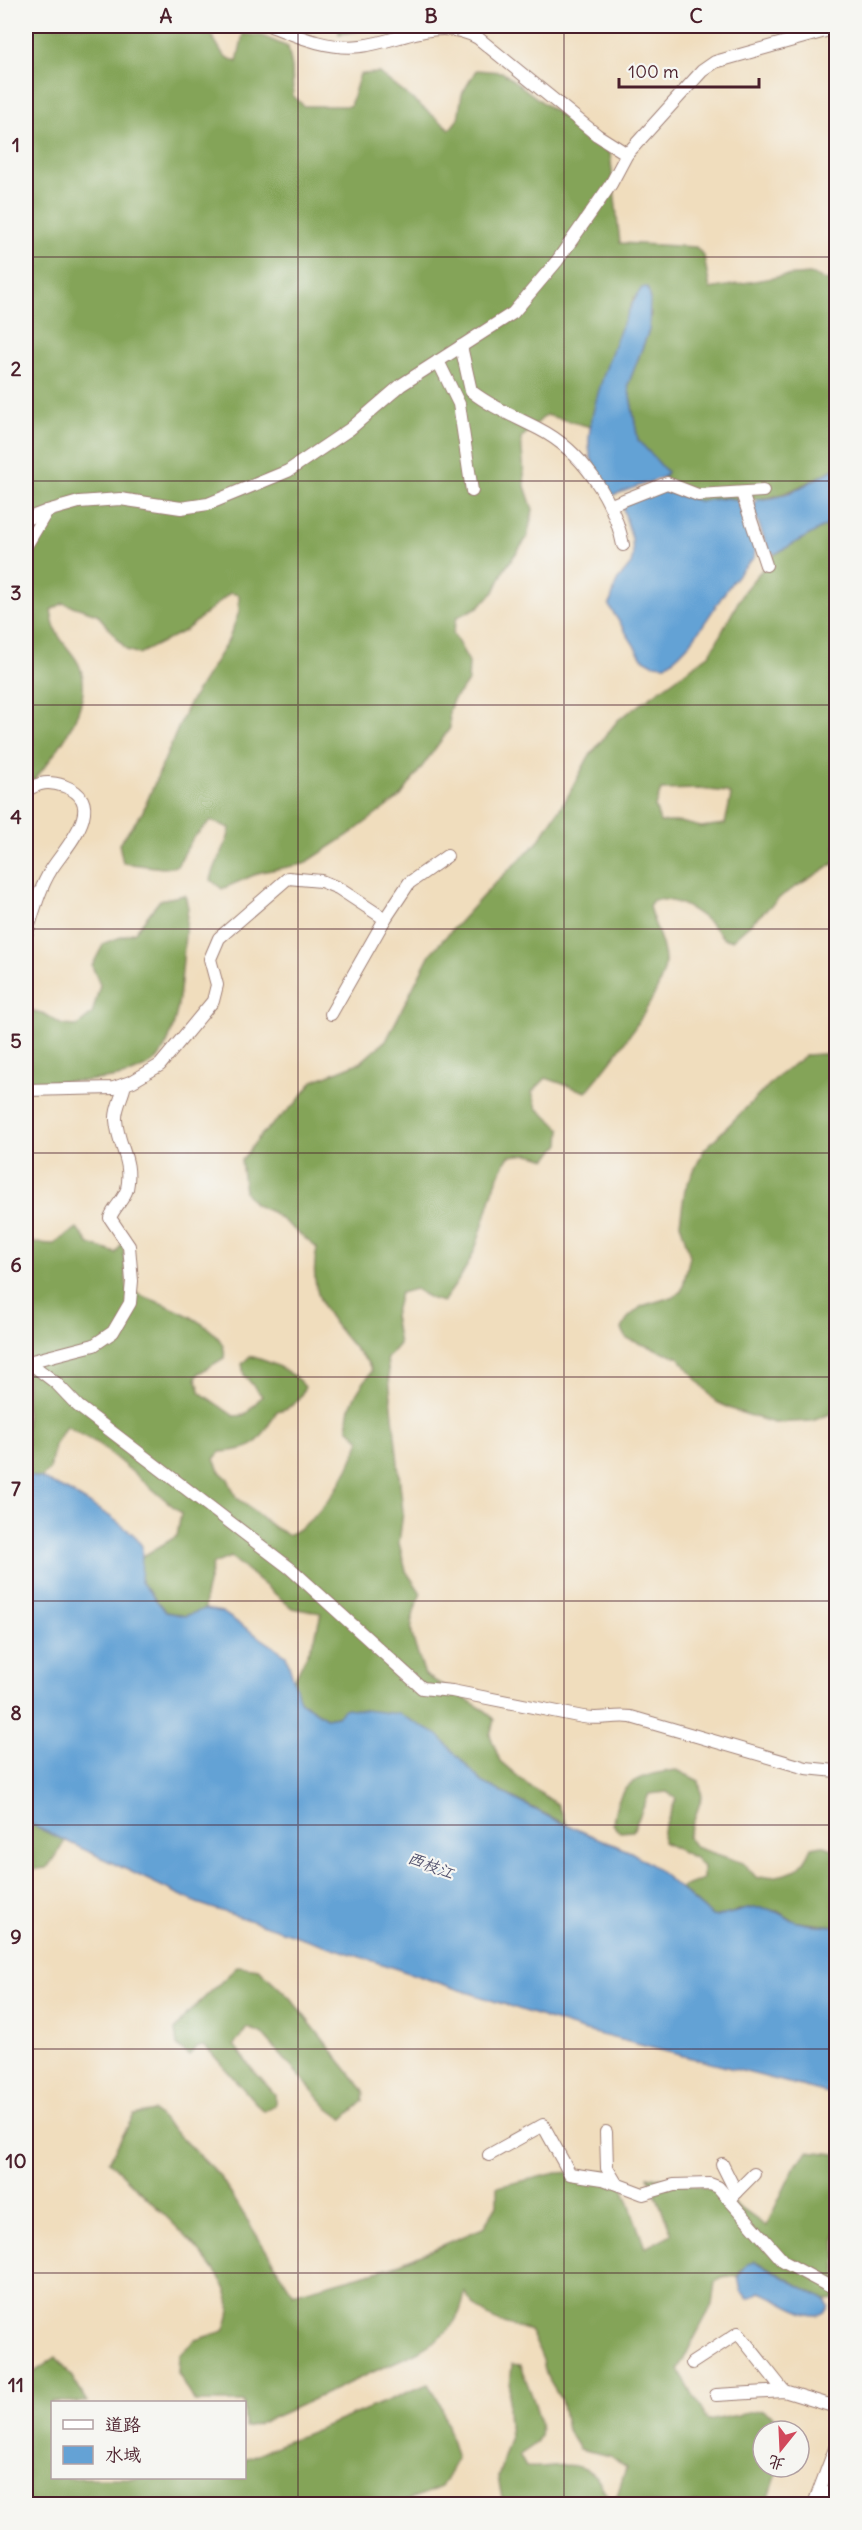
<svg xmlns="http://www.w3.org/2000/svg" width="862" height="2530" viewBox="0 0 862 2530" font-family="Delius,'LXGW WenKai TC',sans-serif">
<rect width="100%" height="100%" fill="#f6f6f2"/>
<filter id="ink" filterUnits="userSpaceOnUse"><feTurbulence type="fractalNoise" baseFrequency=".0167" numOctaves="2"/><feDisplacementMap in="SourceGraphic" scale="12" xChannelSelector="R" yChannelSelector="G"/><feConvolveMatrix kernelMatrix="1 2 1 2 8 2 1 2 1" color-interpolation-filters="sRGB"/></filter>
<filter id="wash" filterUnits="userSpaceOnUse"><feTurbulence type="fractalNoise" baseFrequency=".008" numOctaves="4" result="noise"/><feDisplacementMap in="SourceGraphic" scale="24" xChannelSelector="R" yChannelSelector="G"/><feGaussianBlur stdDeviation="1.35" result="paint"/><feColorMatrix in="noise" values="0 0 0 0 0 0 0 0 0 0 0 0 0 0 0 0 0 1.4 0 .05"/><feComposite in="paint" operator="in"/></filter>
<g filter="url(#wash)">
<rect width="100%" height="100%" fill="#f0ddbd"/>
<!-- forest -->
<g fill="#84a459" stroke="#676242" stroke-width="1.5" fill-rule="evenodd">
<path d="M26,26H206L224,56L237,62L243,34L262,36L288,47L292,67L293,96L304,106H350L360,74L379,73L450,129L458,119L462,94L476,70L502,72L610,153L620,243L696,247L704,256L710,289L783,276L810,274L836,284V468C795,489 776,504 729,498C720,497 710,500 701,501C689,502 677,495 666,491L664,477L667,472L638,440L628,385L649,330L651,312L634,297L611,357L591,427L546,415L521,438L525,486L533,510L527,538L504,570L494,592L478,607L457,617L453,633L469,662L468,682L453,700L449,711L450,728L401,796L350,834L304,864L261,872L222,889L211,880C215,860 228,847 230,828L211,821L193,838L177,866L163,868L123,863L119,844L142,813L187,707L228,641L239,612V595L230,593L186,630L139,654L127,650L97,614L63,603L51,610C52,616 53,623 55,628C60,643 75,653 80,667C96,708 50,761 26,790Z"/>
<polygon points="339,26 409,26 394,30 370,29 339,34"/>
<path d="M836,520V862L784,894L732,940L724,939C708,918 681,896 653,900L649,906C653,924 666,946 665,964C662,997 608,1066 586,1092L546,1078L532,1092L537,1108L561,1129L560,1144L547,1159L529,1154L509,1156C491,1185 487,1218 475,1249C468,1268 455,1286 443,1302L432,1299L415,1289L400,1293L394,1316L399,1344L387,1358L403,1512L399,1543L406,1571L421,1593C404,1631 413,1638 425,1675L486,1711L494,1720L490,1735L500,1761L528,1785L557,1804L567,1825L482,1782L460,1760L337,1716L326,1718L300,1701L293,1682L315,1638L321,1613L292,1608L231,1557L213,1564L205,1596V1609L185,1616L166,1612L141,1582L140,1558L177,1536L181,1513L99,1444L66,1426L54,1446L50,1469L41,1478L26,1476V1231L33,1243L54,1244L77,1228L89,1244L116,1253L123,1242L127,1290C151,1300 231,1324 224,1358L199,1373L196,1378L201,1393L234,1416L245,1415L262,1396L244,1375L242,1364L250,1356C271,1362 291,1370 305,1387C299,1401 293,1408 277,1411C258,1442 260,1449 220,1452L214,1459L219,1471L228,1479L236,1497L275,1528L288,1535C321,1520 349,1474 360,1440L348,1428C346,1405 359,1389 372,1371C369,1361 362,1357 355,1349C327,1315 307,1295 317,1248L272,1212L255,1205L245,1192L241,1161L260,1136L297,1102L313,1081L361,1062L387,1039L430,954L491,887L537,843L568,796L588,758L618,720L710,654L744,591L775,554ZM700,789L727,792L731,796L725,824L701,827L680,822H660L655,806L661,790Z"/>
<path d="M185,895L188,908C181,950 185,1026 158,1058C152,1065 135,1072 126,1075C94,1083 58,1081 26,1082V1009L45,1014L62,1025L77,1026L92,1014L100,985L92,966L104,943L135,932L160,900Z"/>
<polygon points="836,1053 836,1412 812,1421 774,1423 736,1411 716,1402 678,1357 627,1339 622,1329 628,1318 642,1306 675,1296 682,1290 690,1256 680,1223 685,1189 704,1150 777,1077 806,1055"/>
<path d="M677,1770L699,1781L702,1797L688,1837L695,1847L743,1863L757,1878C786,1875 800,1876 812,1847L822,1845L836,1850V1926L796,1922L777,1911L738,1910L724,1917L712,1916L680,1888L703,1879V1867L695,1858L663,1842V1831L676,1799L667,1792L649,1794L633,1831L620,1832L613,1824C617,1780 639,1775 677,1770Z"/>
<polygon points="26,1822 65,1841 47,1868 26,1870"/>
<polygon points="238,1966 259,1969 291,1999 364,2091 363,2101 343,2119 329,2109 261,2033 247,2028 234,2045 251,2068 275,2094 275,2105 263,2111 205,2046 198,2047 189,2056 177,2046 175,2030 185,2016"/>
<path d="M154,2111L220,2176L293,2294L391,2267L483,2228L497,2205V2187L556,2173L617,2170L645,2248L672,2234L648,2176L713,2189L766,2226L796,2164L808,2151L836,2154V2299L825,2300L760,2263L741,2270L738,2277L726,2276L715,2282L712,2305L678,2369L708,2421L763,2410L792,2429L763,2431V2467H779L769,2498L780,2504H503L498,2477L510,2439L508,2410L512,2364L520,2365C526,2381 544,2420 540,2435C537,2445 527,2450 519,2455L526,2467C549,2470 577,2456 596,2477C602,2484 603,2492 610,2497L617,2496L626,2468L611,2456L579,2449L567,2430L561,2400L546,2375L543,2360L531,2331C503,2323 479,2319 465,2292C460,2325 445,2336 417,2352L259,2424L245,2428L244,2402H195L178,2373L179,2355L195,2340L224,2331C229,2319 232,2309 228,2296C217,2257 139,2193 109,2161L134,2115Z"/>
<polygon points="56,2357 72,2377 87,2402 52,2402 52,2478 244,2478 245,2459 428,2384 441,2405 457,2459 441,2487 399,2504 26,2504 26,2378"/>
</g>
<!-- water -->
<g fill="#64a2d5" stroke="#576080" stroke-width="1.5">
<path d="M647,287L650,296L649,330L628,385L638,440L667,472L664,477L614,495L608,493C600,479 590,463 589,446C587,413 622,314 642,288Z"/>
<path d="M836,468V520L775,554L768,550L753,507L758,499C783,502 814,479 836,468Z"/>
<path d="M659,490L699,501L728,498L738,501L755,549L754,558C719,588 705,638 666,665L653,664L642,658L609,606L617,581L631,564L633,556L632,539L622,505Z"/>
<path d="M26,1476L41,1478L70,1492L111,1517L134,1535L142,1546L141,1582L166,1612L185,1616L205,1609L222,1612L286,1655L300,1701L326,1718L337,1716L346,1708L399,1714L438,1735L482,1782L557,1821L631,1852L653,1866L712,1916C730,1917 744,1906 763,1908C777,1909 786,1919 798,1922C810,1926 824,1925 836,1926V2095L582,2030L197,1903L26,1822Z"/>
<path d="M755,2261L825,2300L829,2306C818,2331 777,2296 760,2292L748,2299L741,2291L738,2277L748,2263Z"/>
</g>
</g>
<g filter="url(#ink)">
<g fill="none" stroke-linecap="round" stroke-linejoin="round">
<!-- minor casing -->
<g stroke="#9d7e74" stroke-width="14">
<g id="minor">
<path d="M271,26C299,37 330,50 361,46C402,41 437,16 478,38L597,135L627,154L702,71L715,62L836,28"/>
<path d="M461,346L471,391C491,407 516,417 539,429C582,451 614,499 623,545"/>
<polyline points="438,361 459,404 472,491"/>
<polyline points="742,493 766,565"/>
<polyline points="611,505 667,483 698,495 763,491"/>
<polyline points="26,519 47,511"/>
<polyline points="26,546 47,511 79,502 120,499 181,508 208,504 288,471 350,429 401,385 513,313 557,261 611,184 627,154"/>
<path d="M26,791C39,782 49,781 64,786C111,803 63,850 51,870C39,889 33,914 26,935"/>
<polyline points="331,1014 385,919 409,883 447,856"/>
<polyline points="26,1090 114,1088 133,1081 160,1065 213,1001 217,985 210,959 219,938 288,878 321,881 338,888 385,919"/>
<path d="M26,1360L56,1383L78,1406L291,1569L422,1688L452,1691L583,1717C600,1720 614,1715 631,1717L806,1768L836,1771"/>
<path d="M28,1362L94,1345L113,1332L130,1303L132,1281L129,1246L110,1218C114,1207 124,1200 127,1189C133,1159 118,1147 116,1120C115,1108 123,1096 125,1084"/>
<polyline points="606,2132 607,2168 616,2183"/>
<polyline points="489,2155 543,2125 570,2174 603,2179 643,2194 674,2185 710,2184 718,2187 784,2262 836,2290"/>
<polyline points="722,2164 736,2192"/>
<polyline points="729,2199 754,2174"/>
<polyline points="692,2363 738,2333 784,2391"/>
<polyline points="716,2395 784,2391 836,2407"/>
<polyline points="820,2490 836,2496"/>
<polyline points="814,2504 836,2446"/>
</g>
</g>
<!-- minor -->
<use href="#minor" stroke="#fff" stroke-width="12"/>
</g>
</g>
<!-- grid -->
<path fill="none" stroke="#4a1f2b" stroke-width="1.5" stroke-opacity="0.55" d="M298,26V2504M564,26V2504M26,257H836M26,481H836M26,705H836M26,929H836M26,1153H836M26,1377H836M26,1601H836M26,1825H836M26,2049H836M26,2273H836"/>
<g text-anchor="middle" stroke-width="4.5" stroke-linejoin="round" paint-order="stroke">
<!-- water labels -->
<g font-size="16" font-style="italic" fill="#54536f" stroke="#f6f6f2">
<text transform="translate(431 1865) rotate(21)" y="6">西枝江</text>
</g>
</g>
<!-- margin -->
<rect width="862" height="2530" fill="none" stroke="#f6f6f2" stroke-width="66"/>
<!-- legend -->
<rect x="51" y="2401" width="195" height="78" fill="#f6f6f2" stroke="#b1a0a2" stroke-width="1.5"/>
<rect x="63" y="2420" width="30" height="9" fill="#ffffff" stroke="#b1a0a2" stroke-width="1.5"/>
<text x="105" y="2431" font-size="18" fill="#4a1f2b">道路</text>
<rect x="63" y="2446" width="30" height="18" fill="#64a2d5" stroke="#b1a0a2" stroke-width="1.5"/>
<text x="105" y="2461" font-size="18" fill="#4a1f2b">水域</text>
<!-- north arrow -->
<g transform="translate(781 2449) rotate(198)"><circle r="28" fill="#f6f6f2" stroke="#b1a0a2" stroke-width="1.5"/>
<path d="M0-4.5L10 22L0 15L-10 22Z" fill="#d1495b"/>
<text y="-9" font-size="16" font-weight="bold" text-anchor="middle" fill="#4a1f2b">北</text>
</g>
<!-- scale -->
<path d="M619 78v9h140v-9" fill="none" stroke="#4a1f2b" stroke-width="3"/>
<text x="628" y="78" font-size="18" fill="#4a1f2b" stroke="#f6f6f2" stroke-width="4.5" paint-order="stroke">100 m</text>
<rect x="33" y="33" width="796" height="2464" fill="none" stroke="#4a1f2b" stroke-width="2"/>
<g font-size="20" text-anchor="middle" font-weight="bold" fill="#4a1f2b">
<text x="166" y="23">A</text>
<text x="431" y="23">B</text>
<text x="696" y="23">C</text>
<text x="16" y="152">1</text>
<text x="16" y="376">2</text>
<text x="16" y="600">3</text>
<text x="16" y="824">4</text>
<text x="16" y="1048">5</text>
<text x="16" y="1272">6</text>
<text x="16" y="1496">7</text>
<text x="16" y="1720">8</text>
<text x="16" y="1944">9</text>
<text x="16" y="2168">10</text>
<text x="16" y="2392">11</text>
</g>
</svg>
